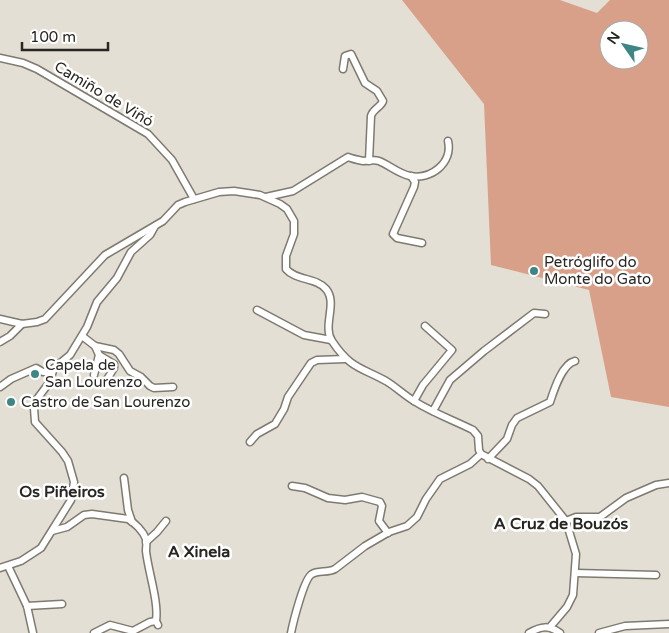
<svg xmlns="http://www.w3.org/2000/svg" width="669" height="633" viewBox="0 0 669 633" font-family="'Varela Round',sans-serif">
<rect width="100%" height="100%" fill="#e4dfd4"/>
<!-- forest -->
<path fill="#d8a088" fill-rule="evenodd" d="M402,0H560L597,13L610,0H669V407L611,397L589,290L491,265L484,104ZM609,30H639V60H609Z"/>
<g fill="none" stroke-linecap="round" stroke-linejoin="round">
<!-- street casing -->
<g stroke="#7f7a70" stroke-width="9">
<g id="street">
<polyline points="0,58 23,63 37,69 148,134 172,160 194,199"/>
<path d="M343,69L345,56L351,54L365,83L377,91L383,101C381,107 373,109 371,116L369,161"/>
<polyline points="411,176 415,182 414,187 393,234 397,238 422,243"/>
<path d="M266,197L293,191L348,157C353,159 358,160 363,161C369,161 374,159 379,161C389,165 399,174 410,176C431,180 453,163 448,141"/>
<polyline points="257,310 304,335 331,340"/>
<path d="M0,319L22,324L37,322L45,319L105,255L163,221L178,205L185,202L219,192L234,191L260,195L280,204L287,209L294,221V234L286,256V269C296,281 316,277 326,289C338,303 322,326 332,341C350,368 360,367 386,381C396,387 404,395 414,401C433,413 453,420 473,430L478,436L479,450L481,454L529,479L538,486L566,521L576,554L573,595L567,607L550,627"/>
<polyline points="82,336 95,346 114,350 119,354 130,371 141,377 150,386 154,388 173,387"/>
<polyline points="0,342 10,336 22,324"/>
<polyline points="95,346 99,355 114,364 114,368 106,381"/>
<polyline points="94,375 99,355"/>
<polyline points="0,387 11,379 36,368 43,372 52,372"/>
<polyline points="414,401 423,385 452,350 425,326"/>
<polyline points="433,411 450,380 484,351 534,313 545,314"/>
<polyline points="250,442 257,434 275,424 284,409 288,397 311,363 317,360 345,359"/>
<path d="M488,459L507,439L512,425L517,418L550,402C554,390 562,364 575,361"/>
<polyline points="124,478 128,510 132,522"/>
<polyline points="292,486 305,488 328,498 345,500 362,497 380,502 382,506 379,521 388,533"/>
<polyline points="566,521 576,517 600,517 626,498 656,485 669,483"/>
<path d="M52,531L67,527L84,515L92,514L128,519C135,523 143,531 146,539C147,543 146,547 146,551C148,571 159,602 156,621L158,625"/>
<polyline points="146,542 157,532 166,521"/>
<polyline points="8,566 27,606 33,633"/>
<polyline points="0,568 21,561 41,548 71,500 74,482 68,461 62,452 35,422 34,408 37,399 49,383 54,368 70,355 87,327 97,302 117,278 131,252 150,235 155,226"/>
<polyline points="576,573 656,575"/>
<polyline points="27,606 62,604"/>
<polyline points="94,633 110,625 133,631 150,622 156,621"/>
<path d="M291,633C293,623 304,578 312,574C318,570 328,573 335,569L365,546L389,532L407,526L417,517L426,499L440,479L470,464L481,454"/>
<path d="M529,633C541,626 549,625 560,633"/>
<polyline points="599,633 625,626 669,624"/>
</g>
</g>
<!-- street -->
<use href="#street" stroke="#fff" stroke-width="6"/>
</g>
<!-- markers -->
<g fill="#3e8685" stroke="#fff" stroke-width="2">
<circle cx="534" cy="271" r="5"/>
<circle cx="35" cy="374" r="5"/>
<circle cx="11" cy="402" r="5"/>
</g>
<g text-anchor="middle" stroke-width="5" stroke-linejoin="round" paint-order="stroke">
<!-- street labels -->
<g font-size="15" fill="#282622" stroke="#fff">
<text transform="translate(104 94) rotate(31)" y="5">Camiño de Viñó</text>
</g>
<!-- poi labels -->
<g font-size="15" fill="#282622" stroke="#fff" text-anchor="start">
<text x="544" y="267">Petróglifo do<tspan x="544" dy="17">Monte do Gato</tspan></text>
<text x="45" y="370">Capela de<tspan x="45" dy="17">San Lourenzo</tspan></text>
<text x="21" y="407">Castro de San Lourenzo</text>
</g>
<!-- neighbourhood labels -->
<g font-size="16" font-weight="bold" fill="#282622" stroke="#fff">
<text x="62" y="497">Os Piñeiros</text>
<text x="561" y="529">A Cruz de Bouzós</text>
<text x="199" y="557">A Xinela</text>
</g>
</g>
<!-- north arrow -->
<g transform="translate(624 45) rotate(304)"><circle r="24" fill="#ffffff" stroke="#a9a8a7"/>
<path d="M0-4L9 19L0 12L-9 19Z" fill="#3e8685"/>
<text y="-8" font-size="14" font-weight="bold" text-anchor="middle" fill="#282622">N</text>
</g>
<!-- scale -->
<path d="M22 42v8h86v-8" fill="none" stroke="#282622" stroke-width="2.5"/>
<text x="30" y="42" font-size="15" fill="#282622" stroke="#ffffff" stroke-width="4" paint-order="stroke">100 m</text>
</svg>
